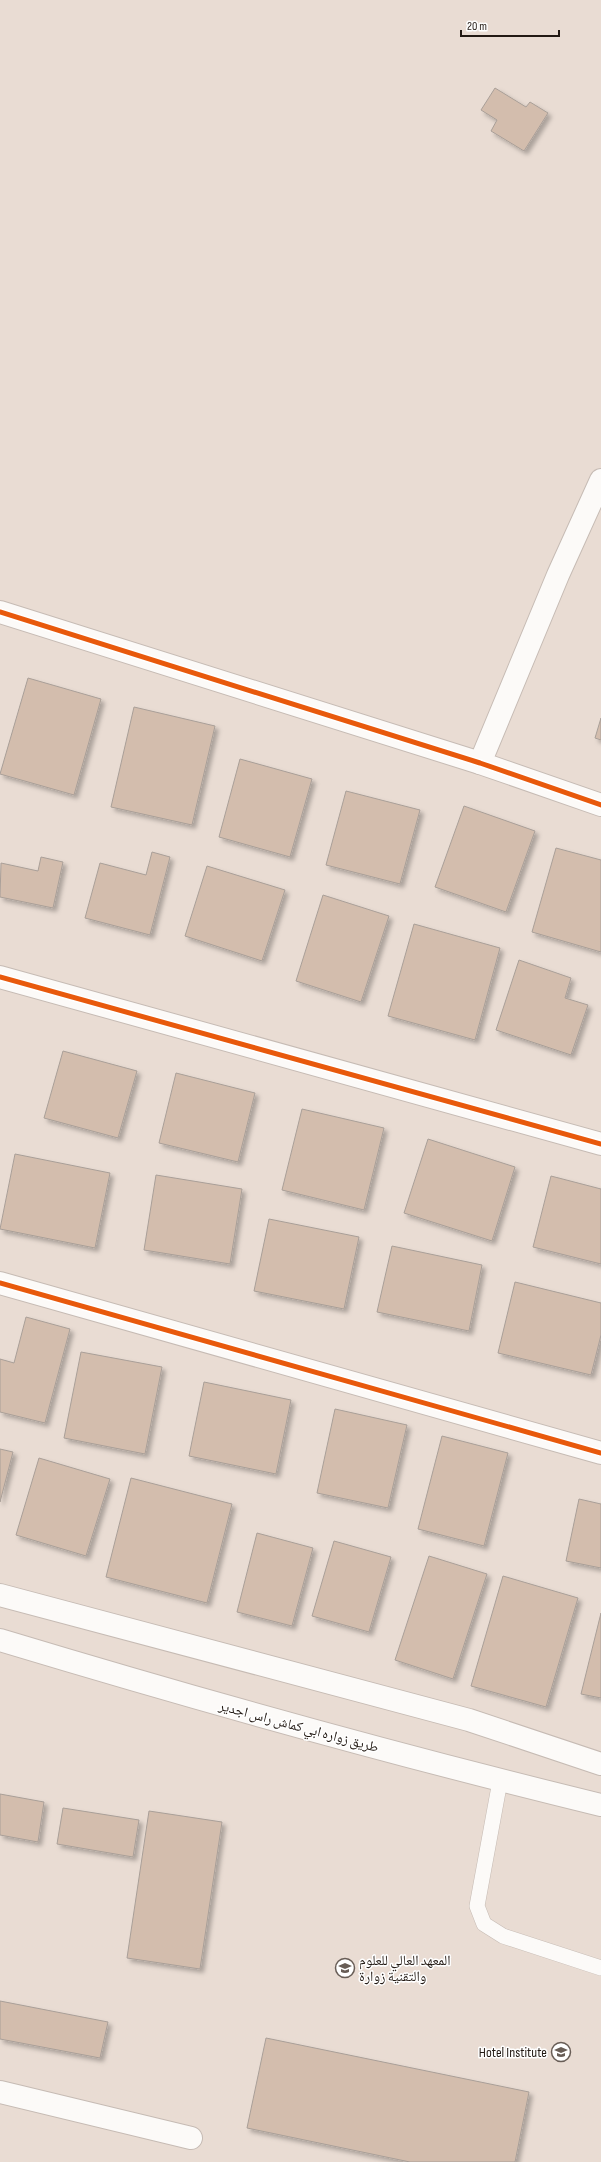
<svg xmlns="http://www.w3.org/2000/svg" width="601" height="2162" viewBox="0 0 601 2162" font-family="'Sofia Sans Condensed','Noto Naskh Arabic',sans-serif">
<defs>
<filter id="shadow"><feDropShadow dx="3.5" dy="3.5" stdDeviation="2" flood-color="#0004"/></filter>
</defs>
<rect width="100%" height="100%" fill="#e9dcd3"/>
<!-- building -->
<g fill="#d3bdad" stroke="#a99f98" filter="url(#shadow)">
<polygon points="495,88 526,107 530,102 548,113 524,151 491,131 497,120 481,110"/>
<polygon points="28,678 101,699 74,795 0,774"/>
<polygon points="134,707 215,726 192,825 111,807"/>
<polygon points="601,718 601,740 595,738"/>
<polygon points="240,759 312,779 290,857 219,837"/>
<polygon points="346,791 420,810 400,884 326,865"/>
<polygon points="464,806 535,831 506,912 435,887"/>
<polygon points="556,848 601,860 601,952 532,932"/>
<polygon points="152,852 170,857 150,935 85,918 100,863 146,875"/>
<polygon points="41,857 63,862 53,908 0,897 1,863 38,871"/>
<polygon points="207,866 285,890 262,961 185,936"/>
<polygon points="323,895 389,916 361,1002 296,981"/>
<polygon points="414,924 500,948 475,1040 388,1016"/>
<polygon points="519,960 571,978 565,998 588,1005 571,1055 496,1030"/>
<polygon points="63,1051 137,1071 118,1138 44,1118"/>
<polygon points="176,1073 255,1093 238,1162 159,1143"/>
<polygon points="302,1109 384,1128 364,1210 282,1190"/>
<polygon points="428,1139 515,1167 492,1241 404,1213"/>
<polygon points="15,1154 110,1173 95,1248 0,1229"/>
<polygon points="156,1175 242,1189 230,1264 144,1250"/>
<polygon points="551,1176 601,1189 601,1264 533,1247"/>
<polygon points="269,1219 359,1237 344,1309 254,1291"/>
<polygon points="392,1246 482,1265 469,1331 377,1312"/>
<polygon points="515,1282 601,1303 601,1335 591,1375 498,1353"/>
<polygon points="26,1317 70,1329 45,1423 0,1412 0,1359 14,1363"/>
<polygon points="81,1352 162,1367 145,1454 64,1438"/>
<polygon points="204,1382 291,1400 276,1474 189,1456"/>
<polygon points="335,1409 407,1425 388,1508 317,1493"/>
<polygon points="442,1436 508,1453 484,1546 418,1529"/>
<polygon points="0,1449 13,1452 0,1502"/>
<polygon points="39,1458 110,1479 86,1556 16,1535"/>
<polygon points="131,1478 232,1504 207,1603 106,1577"/>
<polygon points="579,1499 601,1504 601,1568 566,1561"/>
<polygon points="257,1533 313,1548 292,1626 237,1612"/>
<polygon points="334,1541 391,1557 369,1632 312,1616"/>
<polygon points="429,1556 487,1574 453,1679 395,1660"/>
<polygon points="503,1576 578,1598 546,1707 471,1686"/>
<polygon points="601,1613 601,1698 581,1694"/>
<polygon points="0,1794 44,1802 38,1842 0,1835"/>
<polygon points="63,1808 139,1820 133,1857 57,1844"/>
<polygon points="149,1811 222,1822 200,1969 127,1958"/>
<polygon points="0,2001 108,2022 100,2058 0,2039"/>
<polygon points="266,2038 529,2092 515,2162 410,2162 247,2128"/>
</g>
<g fill="none" stroke-linecap="round" stroke-linejoin="round">
<!-- service casing -->
<g stroke="#c6bbb4" stroke-width="16">
<polyline id="service" points="500,1781 477,1906 484,1924 503,1936 601,1968"/>
</g>
<!-- minor casing -->
<g stroke="#c6bbb4" stroke-width="24">
<g id="minor">
<polyline points="0,612 480,763 601,805"/>
<polyline points="480,763 558,575 601,480"/>
<polyline points="0,977 601,1144"/>
<polyline points="0,1283 601,1453"/>
<polyline points="0,2092 191,2138"/>
</g>
</g>
<!-- primary casing -->
<g stroke="#c6bbb4" stroke-width="24">
<g id="primary">
<polyline points="0,1595 469,1720 601,1764"/>
<path d="M0,1640C199,1700 399,1756 601,1805"/>
</g>
</g>
<!-- service -->
<use href="#service" stroke="#fcfaf8" stroke-width="15"/>
<!-- minor -->
<use href="#minor" stroke="#fcfaf8" stroke-width="22"/>
<!-- primary -->
<use href="#primary" stroke="#fcfaf8" stroke-width="22"/>
<!-- cycleway casing -->
<g stroke="#fff" stroke-width="8">
<g id="cycleway">
<polyline points="0,612 480,763 601,805"/>
<polyline points="0,977 601,1144"/>
<polyline points="0,1283 601,1453"/>
</g>
</g>
<!-- cycleway -->
<use href="#cycleway" stroke="#e8590c" stroke-width="5"/>
</g>
<!-- icons -->
<defs>
<g id="university-ring" transform="scale(1)"><circle r="9.5" fill="#fff" stroke="#685d56" stroke-width="1.5"/><path d="M0-5L7-2L0 1L-7-2ZM-4 1L0 2.5L4 1V4Q0 6-4 4Z" fill="#685d56"/></g>
</defs>
<g fill-rule="evenodd">
<use href="#university-ring" x="345" y="1968"/>
<use href="#university-ring" x="561" y="2052"/>
</g>
<g text-anchor="middle" stroke-width="3" stroke-linejoin="round" paint-order="stroke">
<!-- street labels -->
<g font-size="14" fill="#221913" stroke="#fff">
<text transform="translate(299 1726) rotate(15)" y="5">طريق زواره ابي كماش راس اجدير</text>
</g>
<!-- poi labels -->
<g font-size="14" fill="#221913" stroke="#fff" text-anchor="start">
<text x="359" y="1965">المعهد العالي للعلوم<tspan x="359" dy="16">والتقنية زوارة</tspan></text>
<text x="547" y="2057" text-anchor="end">Hotel Institute</text>
</g>
</g>
<!-- scale -->
<path d="M461 30v6h98v-6" fill="none" stroke="#221913" stroke-width="2"/>
<text x="467" y="30" font-size="12" fill="#221913" stroke="#ffffff" stroke-width="3" paint-order="stroke">20 m</text>
</svg>
